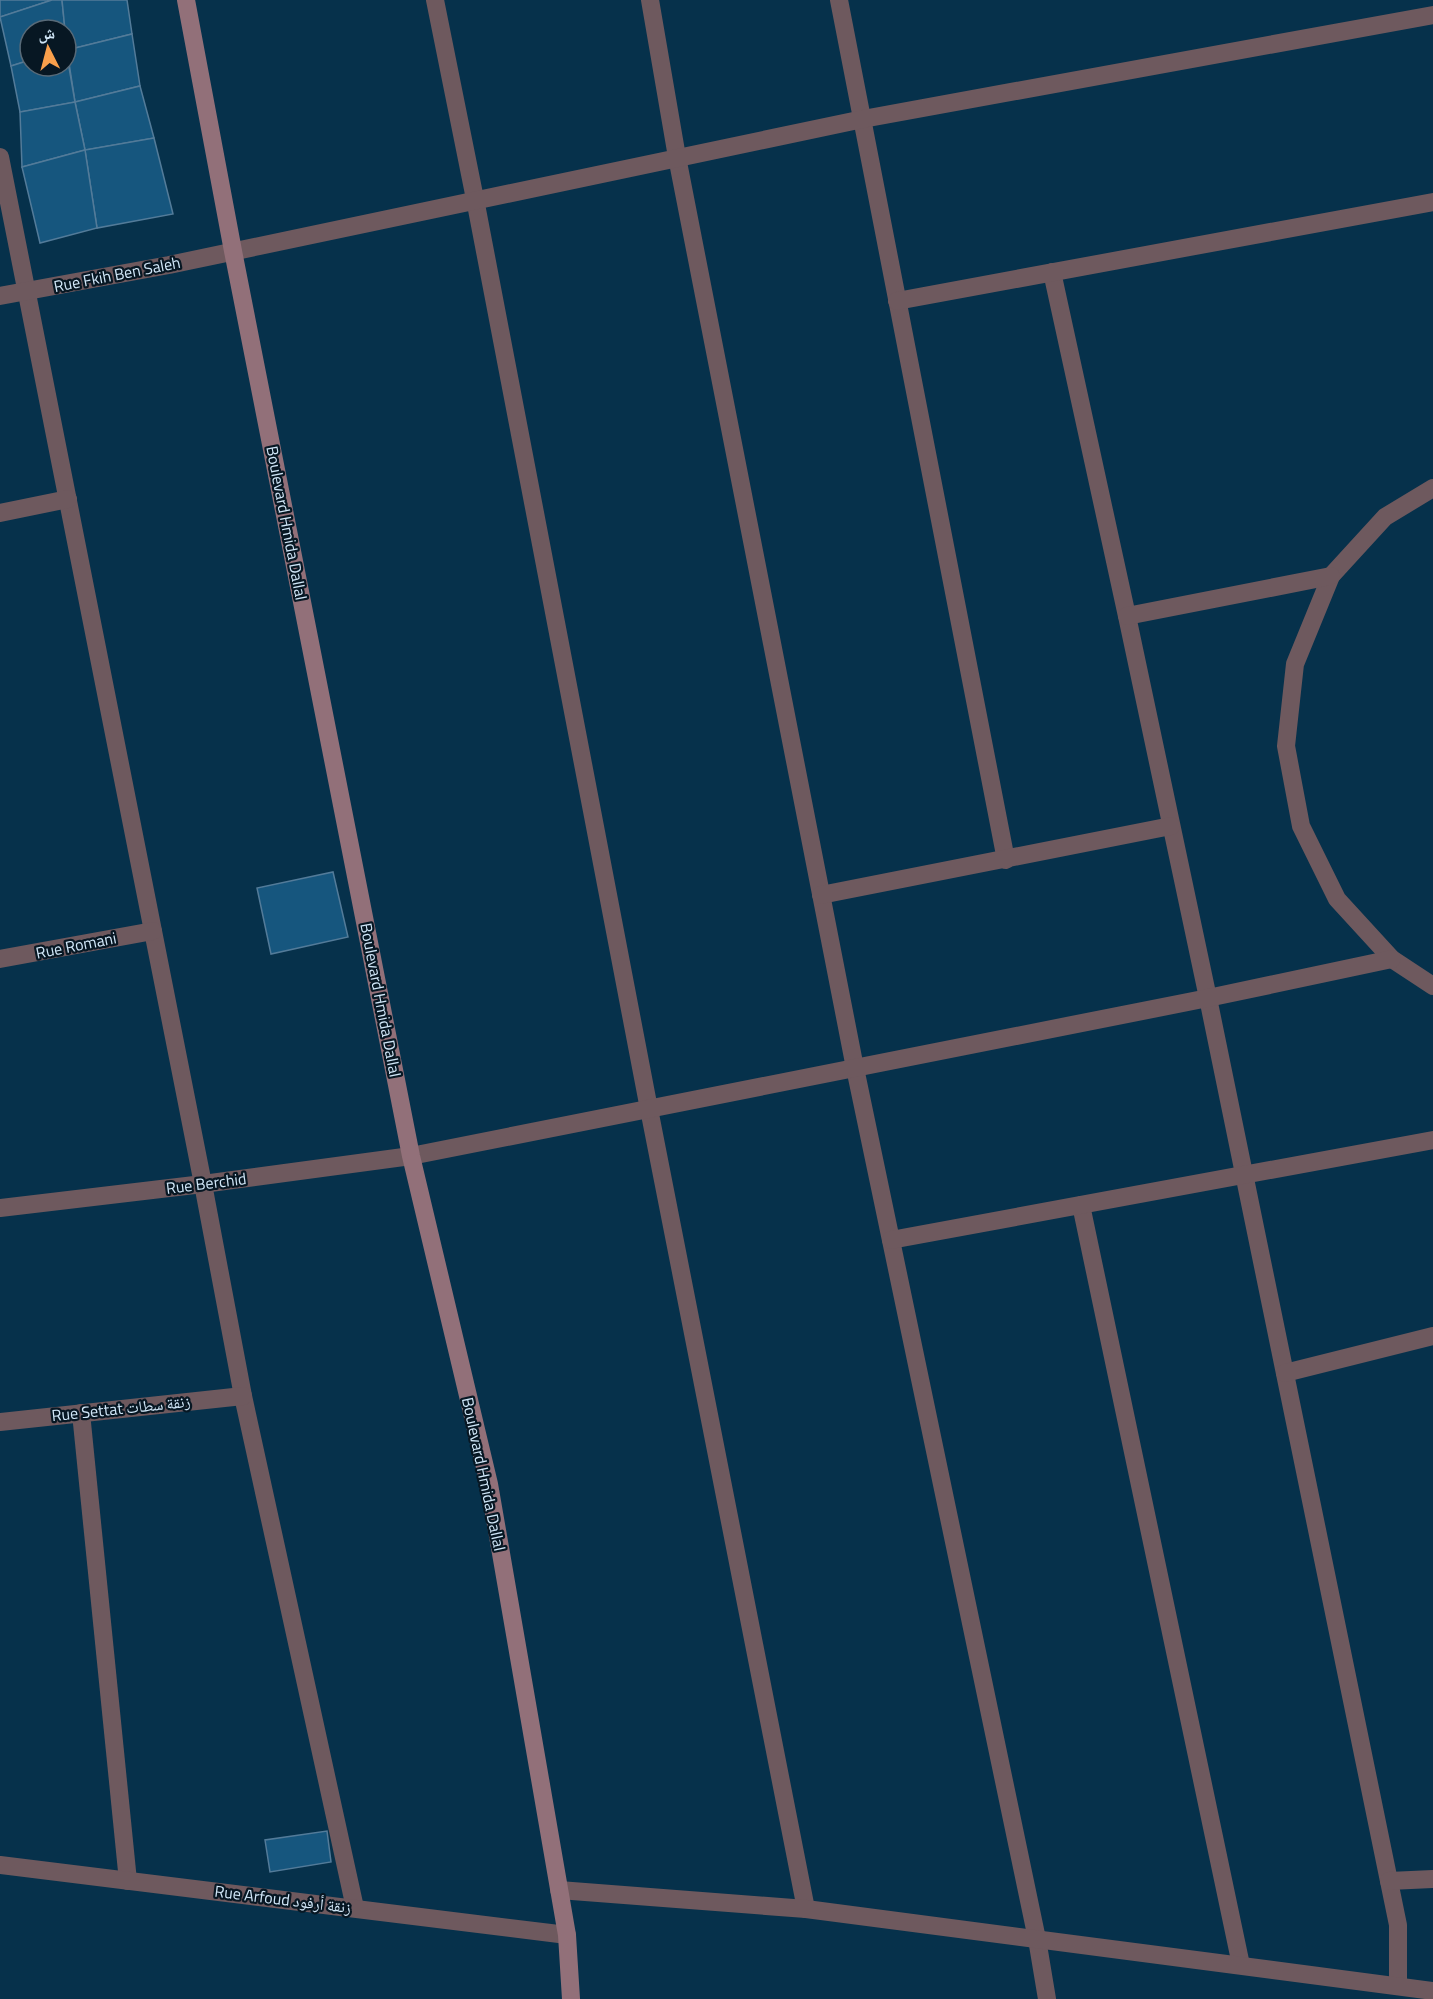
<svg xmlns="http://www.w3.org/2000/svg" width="1433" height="1999" viewBox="0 0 1433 1999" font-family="'Titillium Web','Noto Naskh Arabic',sans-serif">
<rect width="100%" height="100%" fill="#06314b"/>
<!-- building -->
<g fill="#16567e" stroke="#537b99" stroke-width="1.5">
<polygon points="0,0 52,0 0,17"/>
<polygon points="52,0 62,0 65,30 30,30 30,60 11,66 0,17"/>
<polygon points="62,0 127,0 132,34 67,50"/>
<polygon points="132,34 140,86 75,102 67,50"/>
<polygon points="66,50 75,102 20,112 11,66 30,60 30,66 66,66"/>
<polygon points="140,86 154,138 85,150 75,102"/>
<polygon points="75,102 85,150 22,167 20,112"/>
<polygon points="154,138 173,214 97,228 85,150"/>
<polygon points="85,150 97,228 40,243 22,167"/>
<polygon points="333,872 348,937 271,954 257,888"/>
<polygon points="327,1831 331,1862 270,1872 265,1840"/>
</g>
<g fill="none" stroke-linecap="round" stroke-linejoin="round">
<!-- street -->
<g stroke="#6e595e" stroke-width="18">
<polyline points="435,0 475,199 649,1109 806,1909"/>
<polyline points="650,0 677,157 855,1068 1037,1939 1047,1999"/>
<polyline points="839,0 1006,860"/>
<polyline points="0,157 203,1184 243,1396 355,1908"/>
<polyline points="1052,272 1127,616 1208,998 1398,1925 1398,1986"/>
<polyline points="0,296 169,265 863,119 1433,15"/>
<polyline points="897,301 1433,202"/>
<polyline points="1433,488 1385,517 1331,576 1295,664 1286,746 1301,826 1337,899 1392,959 1433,986"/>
<polyline points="0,513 68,499"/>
<polyline points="1127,616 1331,576"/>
<polyline points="821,895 1171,826"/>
<polyline points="0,959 153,931"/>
<polyline points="1081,1205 1241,1965"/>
<polyline points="0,1208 203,1184 411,1156 1208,998 1392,959"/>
<polyline points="891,1240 1433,1140"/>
<polyline points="1285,1373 1433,1336"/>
<polyline points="81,1413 128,1881"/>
<polyline points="0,1422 243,1396"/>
<polyline points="0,1865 567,1935"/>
<polyline points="1389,1881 1433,1879"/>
<polyline points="559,1890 806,1909 1433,1991"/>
</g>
<!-- secondary -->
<polyline stroke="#927079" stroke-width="18" points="186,0 233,251 411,1156 489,1484 567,1935 571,1999"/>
</g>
<g text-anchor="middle" stroke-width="4.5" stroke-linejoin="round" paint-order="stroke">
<!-- street labels -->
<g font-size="16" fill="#d1e7f8" stroke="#071723">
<text transform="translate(117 274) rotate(-11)" y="6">Rue Fkih Ben Saleh</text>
<text transform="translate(287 523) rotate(79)" y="6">Boulevard Hmida Dallal</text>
<text transform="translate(76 945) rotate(-11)" y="6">Rue Romani</text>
<text transform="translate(381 1000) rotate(79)" y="6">Boulevard Hmida Dallal</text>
<text transform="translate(206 1183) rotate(-7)" y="6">Rue Berchid</text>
<text transform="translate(121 1408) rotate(-6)" y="6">Rue Settat زنقة سطات</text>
<text transform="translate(484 1474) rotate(78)" y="6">Boulevard Hmida Dallal</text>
<text transform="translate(283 1899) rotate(7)" y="6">Rue Arfoud زنقة أرفود</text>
</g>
</g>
<!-- north arrow -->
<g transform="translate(48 48) rotate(354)"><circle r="28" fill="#071723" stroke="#586a78" stroke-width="1.5"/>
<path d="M0-4.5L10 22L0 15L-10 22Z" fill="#f9a04c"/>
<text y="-9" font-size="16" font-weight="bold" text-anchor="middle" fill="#d1e7f8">ش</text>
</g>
</svg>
